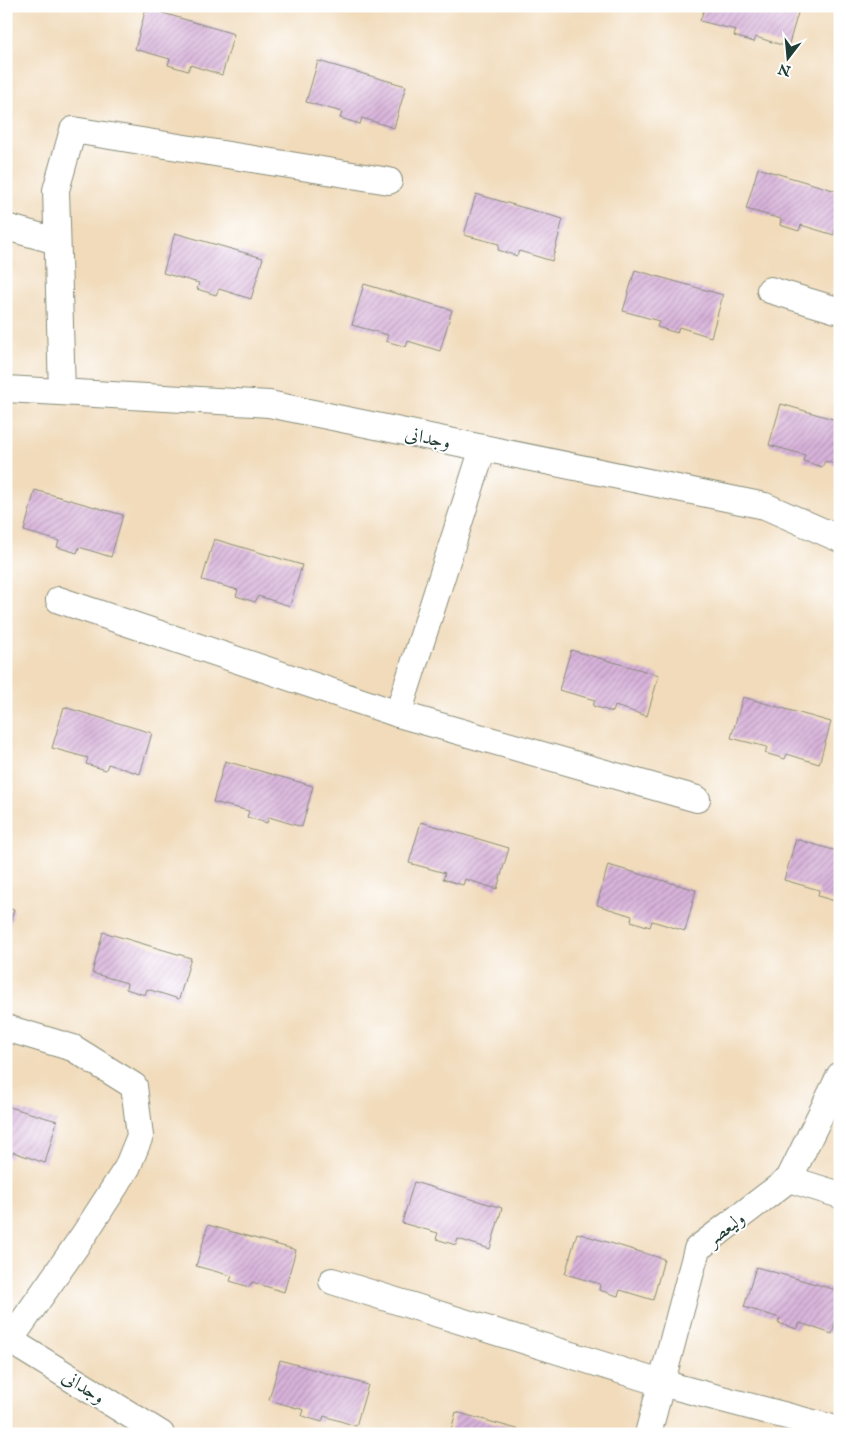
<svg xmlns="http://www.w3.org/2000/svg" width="846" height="1440" viewBox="0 0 846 1440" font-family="'IM FELL English',Amiri,serif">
<defs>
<pattern id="building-hatch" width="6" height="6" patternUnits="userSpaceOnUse" patternTransform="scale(1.25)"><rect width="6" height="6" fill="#d8b2da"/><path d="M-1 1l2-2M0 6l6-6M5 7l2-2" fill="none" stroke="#af92b2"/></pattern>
</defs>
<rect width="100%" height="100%" fill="#fff"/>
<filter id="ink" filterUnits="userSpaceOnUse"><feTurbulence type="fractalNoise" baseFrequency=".02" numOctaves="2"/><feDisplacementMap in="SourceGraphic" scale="10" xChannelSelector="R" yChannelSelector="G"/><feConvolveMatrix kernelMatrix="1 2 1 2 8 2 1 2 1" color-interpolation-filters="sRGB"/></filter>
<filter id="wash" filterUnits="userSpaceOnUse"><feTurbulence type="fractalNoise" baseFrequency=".0096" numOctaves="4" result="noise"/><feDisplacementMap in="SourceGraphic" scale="20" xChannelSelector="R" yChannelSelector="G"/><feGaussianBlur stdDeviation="1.12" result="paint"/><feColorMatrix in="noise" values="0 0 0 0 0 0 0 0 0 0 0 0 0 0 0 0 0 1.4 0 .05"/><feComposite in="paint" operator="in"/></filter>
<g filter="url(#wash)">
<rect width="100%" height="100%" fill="#f1dbbb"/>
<g id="blocks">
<!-- building -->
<g fill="url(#building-hatch)">
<polygon points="705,6 800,6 788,47 756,37 754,42 734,36 736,30 700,21"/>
<polygon points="146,8 234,34 222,75 190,65 188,71 168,65 170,59 135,49"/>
<polygon points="318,61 406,86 394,128 362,118 360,124 340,118 342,112 306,102"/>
<polygon points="758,168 840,192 840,214 834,235 801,225 799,231 780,225 781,219 746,209"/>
<polygon points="476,194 563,219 552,261 519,251 517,256 498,250 499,244 464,235"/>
<polygon points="175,233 263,258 251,299 219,289 216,295 197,289 199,283 163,273"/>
<polygon points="635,270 723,295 711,337 679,327 677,333 657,327 659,321 623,311"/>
<polygon points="364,284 452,310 440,351 408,341 406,347 386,341 388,335 352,325"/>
<polygon points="781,404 840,421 840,466 825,461 822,467 803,461 805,455 769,445"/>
<polygon points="35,490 123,515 111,557 79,547 77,553 57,547 59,541 24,531"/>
<polygon points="214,539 302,565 290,606 258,596 255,602 236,596 238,590 202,580"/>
<polygon points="571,650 659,675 647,716 615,706 613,712 593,706 595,700 559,690"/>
<polygon points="743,697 831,722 819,764 787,754 785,759 765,753 767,747 731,738"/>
<polygon points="64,707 152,733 140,774 108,764 106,770 86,764 88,758 52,748"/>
<polygon points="225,761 313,786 302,827 269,817 267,823 247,817 249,811 213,802"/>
<polygon points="421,822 509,848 497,889 465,879 463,885 443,879 445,873 409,863"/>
<polygon points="796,839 840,852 840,895 838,902 818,896 819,890 784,880"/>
<polygon points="608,865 696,890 685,931 652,921 650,927 631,921 632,916 597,905"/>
<polygon points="6,908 14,910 7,934 6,934"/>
<polygon points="103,932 191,958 179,999 147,989 145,995 126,989 127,983 92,973"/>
<polygon points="6,1106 57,1121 45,1163 13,1152 10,1158 6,1157"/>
<polygon points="414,1182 502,1208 490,1249 458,1239 456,1245 436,1239 438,1233 402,1223"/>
<polygon points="208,1225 296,1250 284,1292 252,1282 249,1287 230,1281 232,1276 196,1266"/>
<polygon points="577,1233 664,1259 653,1300 620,1290 618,1296 599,1290 600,1284 565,1274"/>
<polygon points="756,1267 840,1291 840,1306 832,1334 800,1323 797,1329 778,1323 780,1318 744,1307"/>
<polygon points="280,1360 368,1385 356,1426 324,1416 322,1422 302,1416 304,1410 269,1400"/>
<polygon points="456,1412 531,1433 531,1434 450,1434"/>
</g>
</g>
</g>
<g filter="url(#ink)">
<use href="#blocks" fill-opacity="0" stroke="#888c78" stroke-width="1"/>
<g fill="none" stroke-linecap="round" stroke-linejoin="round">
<!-- minor casing -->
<g stroke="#888c78" stroke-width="28">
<g id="minor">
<polyline points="6,227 57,241"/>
<polyline points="770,290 840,311"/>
<polyline points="6,389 269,404 765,506 840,539"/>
<polyline points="62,392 56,190 73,130 389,181"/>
<polyline points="59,600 398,714 697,799"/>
<polyline points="398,714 483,448"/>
<polyline points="6,1028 73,1048 134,1086 140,1136 127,1168 83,1236 10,1340"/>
<polyline points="789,1179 840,1195"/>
<polyline points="332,1281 661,1383 840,1430"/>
<polyline points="6,1338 161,1434"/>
<polyline points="648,1434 697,1249 789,1179 840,1075"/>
</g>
</g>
<!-- minor -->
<use href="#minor" stroke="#fff" stroke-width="26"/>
</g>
</g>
<g text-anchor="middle" stroke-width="4" stroke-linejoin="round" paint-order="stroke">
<!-- street labels -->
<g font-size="19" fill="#1f3d34" stroke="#fff">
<text transform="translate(428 437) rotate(12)" y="7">وجدانی</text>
<text transform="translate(725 1228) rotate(-37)" y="7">ولیعصر</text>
<text transform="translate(84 1386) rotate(32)" y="7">وجدانی</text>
</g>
</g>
<!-- margin -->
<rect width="846" height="1440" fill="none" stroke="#fff" stroke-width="25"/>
<!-- north arrow -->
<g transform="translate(788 58) rotate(196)" stroke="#ffffff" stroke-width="4" paint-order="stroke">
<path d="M0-4L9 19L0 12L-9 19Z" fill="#1f3d34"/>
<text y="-8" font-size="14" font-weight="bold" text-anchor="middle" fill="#1f3d34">N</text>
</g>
</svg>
